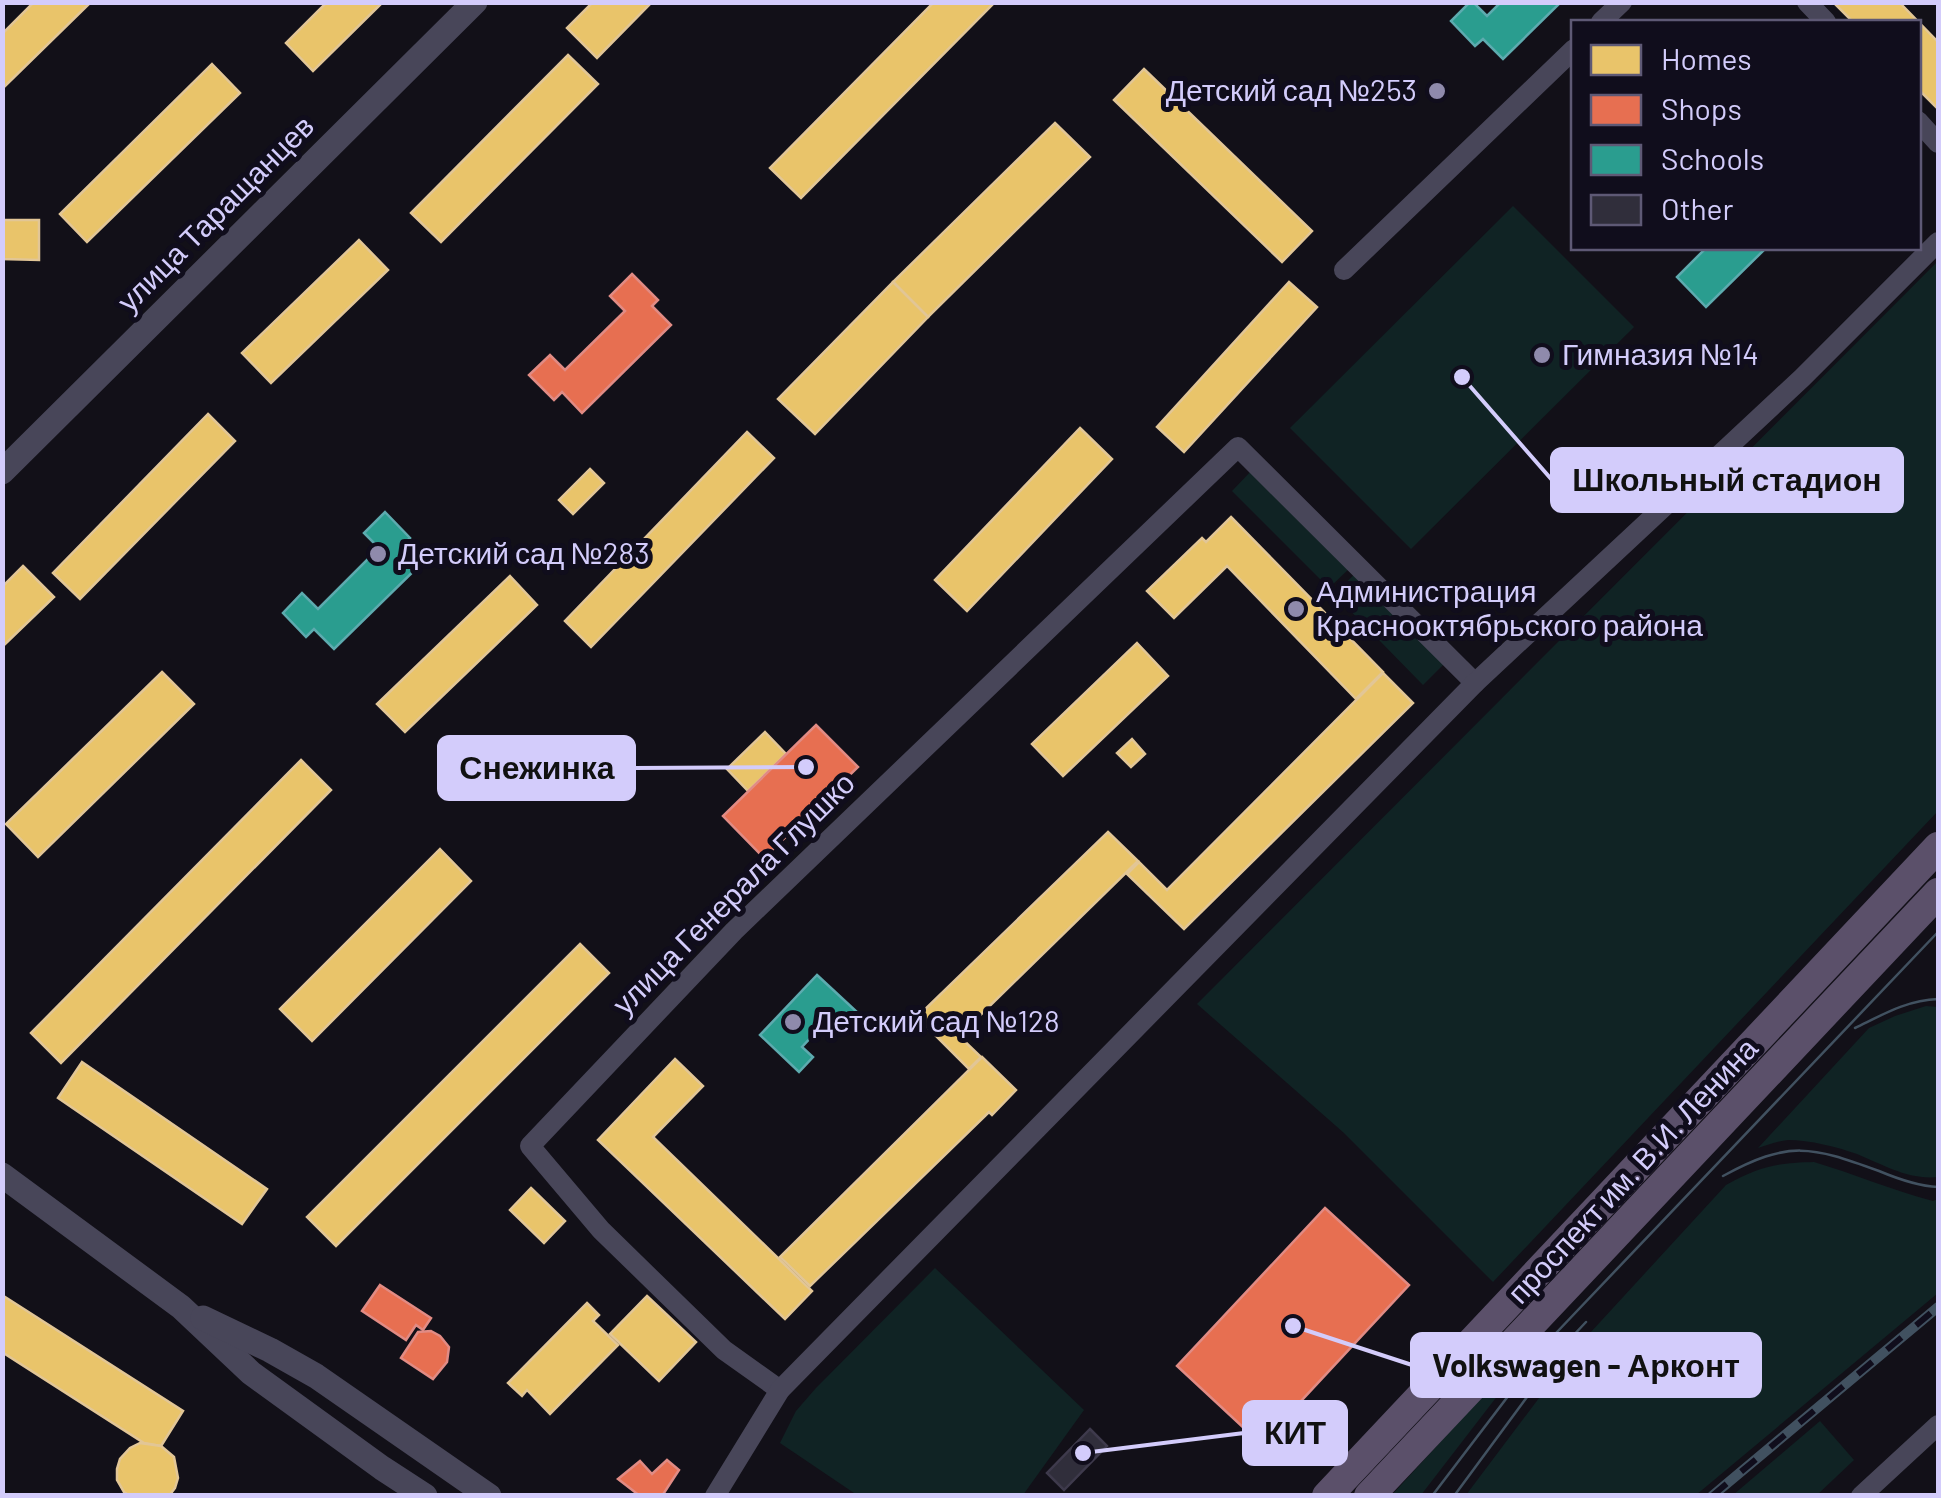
<svg xmlns="http://www.w3.org/2000/svg" width="1941" height="1498" viewBox="0 0 1941 1498" font-family="Barlow,sans-serif">
<rect width="100%" height="100%" fill="#121018"/>
<!-- green -->
<g fill="#102324">
<polygon points="1513,206 1634,327 1411,549 1290,428"/>
<polygon points="1938,261 1938,811 1493,1282 1344,1133 1197,1004"/>
<polygon points="1254,468 1352,566 1329,588 1232,491"/>
<polygon points="1358,571 1447,661 1423,685 1334,594"/>
<path d="M1926,1006L1938,1007V1177C1908,1180 1884,1165 1857,1154C1837,1147 1810,1140 1788,1140C1778,1141 1767,1145 1758,1148L1869,1028L1895,1016Z"/>
<path d="M1814,1162C1854,1174 1892,1190 1933,1201L1938,1199V1293L1696,1495H1466L1579,1345L1726,1185C1760,1166 1776,1163 1814,1162Z"/>
<polygon points="935,1268 1084,1410 1023,1495 857,1495 780,1443 796,1411 816,1388"/>
<polygon points="1521,1354 1525,1360 1421,1495 1391,1496"/>
<polygon points="1820,1421 1854,1460 1817,1495 1733,1495"/>
</g>
<!-- homes -->
<g fill="#e9c46a" stroke="#e2c696" stroke-width="2.5">
<polygon points="34,2 91,2 2,89 2,34"/>
<polygon points="327,2 383,2 313,71 286,43"/>
<polygon points="593,2 652,2 597,58 567,28"/>
<polygon points="934,2 995,2 801,198 770,168"/>
<polygon points="1833,2 1899,2 1938,42 1938,109 1918,89 1918,22 1853,22"/>
<polygon points="568,55 598,84 441,242 411,213"/>
<polygon points="212,64 240,93 87,242 60,214"/>
<polygon points="1144,69 1312,231 1282,262 1114,100"/>
<polygon points="1055,123 1090,157 928,317 893,282"/>
<polygon points="2,220 39,220 39,260 2,259"/>
<polygon points="359,240 388,270 271,383 242,353"/>
<polygon points="893,282 928,317 815,434 778,399"/>
<polygon points="1289,282 1317,307 1184,452 1157,427"/>
<polygon points="208,414 235,441 80,599 53,573"/>
<polygon points="1080,428 1112,459 967,611 935,580"/>
<polygon points="747,432 774,458 591,647 565,621"/>
<polygon points="590,469 604,483 573,514 559,500"/>
<polygon points="1231,517 1383,672 1356,699 1227,566 1174,618 1147,591 1202,538 1206,542"/>
<polygon points="23,566 54,597 2,647 2,587"/>
<polygon points="510,576 537,605 405,732 377,704"/>
<polygon points="1137,643 1168,676 1063,776 1032,744"/>
<polygon points="162,672 194,704 38,857 6,824"/>
<polygon points="1383,673 1413,703 1184,929 1127,874 1139,862 1167,890"/>
<polygon points="765,732 786,754 748,791 727,769"/>
<polygon points="1132,739 1145,754 1131,767 1117,753"/>
<polygon points="301,760 331,790 61,1063 31,1033"/>
<polygon points="1108,832 1138,861 959,1036 981,1057 969,1069 917,1017"/>
<polygon points="440,849 471,881 312,1041 280,1009"/>
<polygon points="580,944 609,973 336,1246 307,1217"/>
<polygon points="982,1057 1016,1090 992,1115 989,1112 810,1286 780,1257"/>
<polygon points="675,1059 703,1086 653,1137 812,1291 785,1319 598,1140"/>
<polygon points="82,1062 267,1189 242,1224 58,1098"/>
<polygon points="531,1188 565,1221 544,1243 510,1210"/>
<polygon points="2,1295 183,1411 161,1446 144,1443 2,1352"/>
<polygon points="647,1296 696,1342 659,1381 610,1334"/>
<polygon points="587,1303 599,1315 593,1321 618,1345 550,1414 527,1390 522,1396 508,1383"/>
<polygon points="140,1443 161,1446 174,1457 178,1478 175,1488 169,1496 130,1496 124,1492 117,1480 117,1469 120,1459 130,1448"/>
</g>
<!-- shops -->
<g fill="#e76f51" stroke="#e18b84" stroke-width="2.5">
<polygon points="632,274 658,300 652,306 671,325 582,413 562,392 554,400 529,375 550,355 565,370 625,311 610,296"/>
<polygon points="816,725 858,767 764,858 723,816"/>
<polygon points="1325,1208 1409,1285 1261,1444 1177,1366"/>
<polygon points="380,1285 431,1318 423,1330 416,1325 406,1340 362,1311"/>
<polygon points="431,1331 440,1336 449,1347 447,1362 433,1379 401,1358 418,1332"/>
<polygon points="667,1460 679,1470 662,1496 640,1496 618,1479 640,1461 652,1474"/>
</g>
<!-- schools -->
<g fill="#2a9d8f" stroke="#5dabaf" stroke-width="2.5">
<polygon points="1470,2 1473,2 1487,16 1501,2 1561,2 1503,59 1483,39 1475,46 1451,21"/>
<polygon points="1706,248 1766,248 1706,307 1677,277"/>
<polygon points="385,512 410,538 404,544 422,563 334,649 314,629 306,637 283,613 302,593 318,609 379,548 364,533"/>
<polygon points="817,975 857,1012 842,1028 830,1017 802,1047 813,1057 799,1072 760,1035"/>
</g>
<!-- building -->
<polygon fill="#302e3b" stroke="#3e3a4c" stroke-width="2.5" points="1090,1429 1107,1446 1064,1490 1047,1473"/>
<g fill="none" stroke-linecap="round" stroke-linejoin="round">
<!-- minor -->
<g stroke="#484659" stroke-width="20">
<polyline points="1807,2 1826,22"/>
<polyline points="1601,22 1622,2"/>
<polyline points="1918,121 1938,143"/>
<polyline points="1344,270 1574,49"/>
<polyline points="780,1390 724,1350 601,1230 530,1146 734,931 1238,447 1475,683"/>
<polyline points="715,1496 780,1390 1475,683 1802,378 1938,242"/>
<polyline points="1861,1496 1938,1425"/>
</g>
<!-- tertiary -->
<g stroke="#484659" stroke-width="25">
<polyline points="2,472 475,2"/>
<polyline points="2,1175 181,1307 251,1373 382,1468 425,1496"/>
<polyline points="203,1318 270,1350 316,1376 489,1496"/>
</g>
<!-- primary -->
<g stroke="#5b506a" stroke-width="30">
<polyline points="1327,1496 1938,847"/>
<polyline points="1369,1496 1938,893"/>
</g>
<!-- tram -->
<g stroke="#415160" stroke-width="2.5">
<path d="M1855,1028C1882,1015 1907,1000 1938,999"/>
<path d="M1723,1176C1789,1140 1811,1146 1879,1171C1898,1179 1917,1186 1938,1187"/>
<polyline points="1432,1496 1557,1332 1938,932"/>
<polyline points="1454,1496 1569,1340 1586,1322"/>
</g>
<!-- rail casing -->
<g stroke="#415160" stroke-width="10">
<polyline id="rail" points="1712,1496 1938,1307"/>
</g>
<!-- rail -->
<use href="#rail" stroke="#100d1c" stroke-width="6" stroke-dasharray="19" stroke-linecap="butt"/>
</g>
<!-- markers -->
<g fill="#8f8aac" stroke="#100d1c" stroke-width="4">
<circle cx="1437" cy="91" r="10"/>
<circle cx="1542" cy="355" r="10"/>
<circle cx="378" cy="554" r="10"/>
<circle cx="1296" cy="609" r="10"/>
<circle cx="793" cy="1022" r="10"/>
</g>
<g text-anchor="middle" stroke-width="10" stroke-linejoin="round" paint-order="stroke">
<!-- poi labels -->
<g font-size="30" fill="#d3ccfb" stroke="#100d1c" text-anchor="start">
<text x="1417" y="101" text-anchor="end">Детский сад №253</text>
<text x="1562" y="365">Гимназия №14</text>
<text x="398" y="564">Детский сад №283</text>
<text x="1316" y="602">Администрация<tspan x="1316" dy="34">Краснооктябрьского района</tspan></text>
<text x="813" y="1032">Детский сад №128</text>
</g>
<!-- street labels -->
<g font-size="30" fill="#d3ccfb" stroke="#100d1c">
<text transform="translate(216 214) rotate(-45)" y="10">улица Таращанцев</text>
<text transform="translate(734 894) rotate(-45)" y="10">улица Генерала Глушко</text>
<text transform="translate(1633 1171) rotate(-47)" y="10">проспект им. В.И. Ленина</text>
</g>
</g>
<!-- callouts -->
<path fill="none" stroke="#d3ccfb" stroke-width="4" d="M1462 377L1552 480M806 767L634 768M1293 1326L1412 1365M1083 1453L1244 1433"/>
<g fill="#d3ccfb" stroke="#100d1c" stroke-width="4">
<circle cx="1462" cy="377" r="10"/>
<circle cx="806" cy="767" r="10"/>
<circle cx="1293" cy="1326" r="10"/>
<circle cx="1083" cy="1453" r="10"/>
</g>
<g fill="#d3ccfb" stroke="#d3ccfb" stroke-width="4">
<rect x="1552" y="449" width="350" height="62" rx="10"/>
<rect x="439" y="737" width="195" height="62" rx="10"/>
<rect x="1412" y="1334" width="348" height="62" rx="10"/>
<rect x="1244" y="1402" width="102" height="62" rx="10"/>
</g>
<g font-size="32" text-anchor="middle" font-weight="bold" fill="#111">
<text x="1727" y="491">Школьный стадион</text>
<text x="537" y="779">Снежинка</text>
<text x="1586" y="1377">Volkswagen - Арконт</text>
<text x="1295" y="1444">КИТ</text>
</g>
<!-- border -->
<rect width="1941" height="1498" fill="none" stroke="#d3ccfb" stroke-width="10"/>
<!-- legend -->
<rect x="1571" y="20" width="350" height="230" fill="#100d1c" stroke="#5e5975" stroke-width="2.5"/>
<rect x="1591" y="45" width="50" height="30" fill="#e9c46a" stroke="#5e5975" stroke-width="2.5"/>
<text x="1661" y="70" font-size="30" fill="#d3ccfb">Homes</text>
<rect x="1591" y="95" width="50" height="30" fill="#e76f51" stroke="#5e5975" stroke-width="2.5"/>
<text x="1661" y="120" font-size="30" fill="#d3ccfb">Shops</text>
<rect x="1591" y="145" width="50" height="30" fill="#2a9d8f" stroke="#5e5975" stroke-width="2.5"/>
<text x="1661" y="170" font-size="30" fill="#d3ccfb">Schools</text>
<rect x="1591" y="195" width="50" height="30" fill="#302e3b" stroke="#5e5975" stroke-width="2.5"/>
<text x="1661" y="220" font-size="30" fill="#d3ccfb">Other</text>
</svg>
